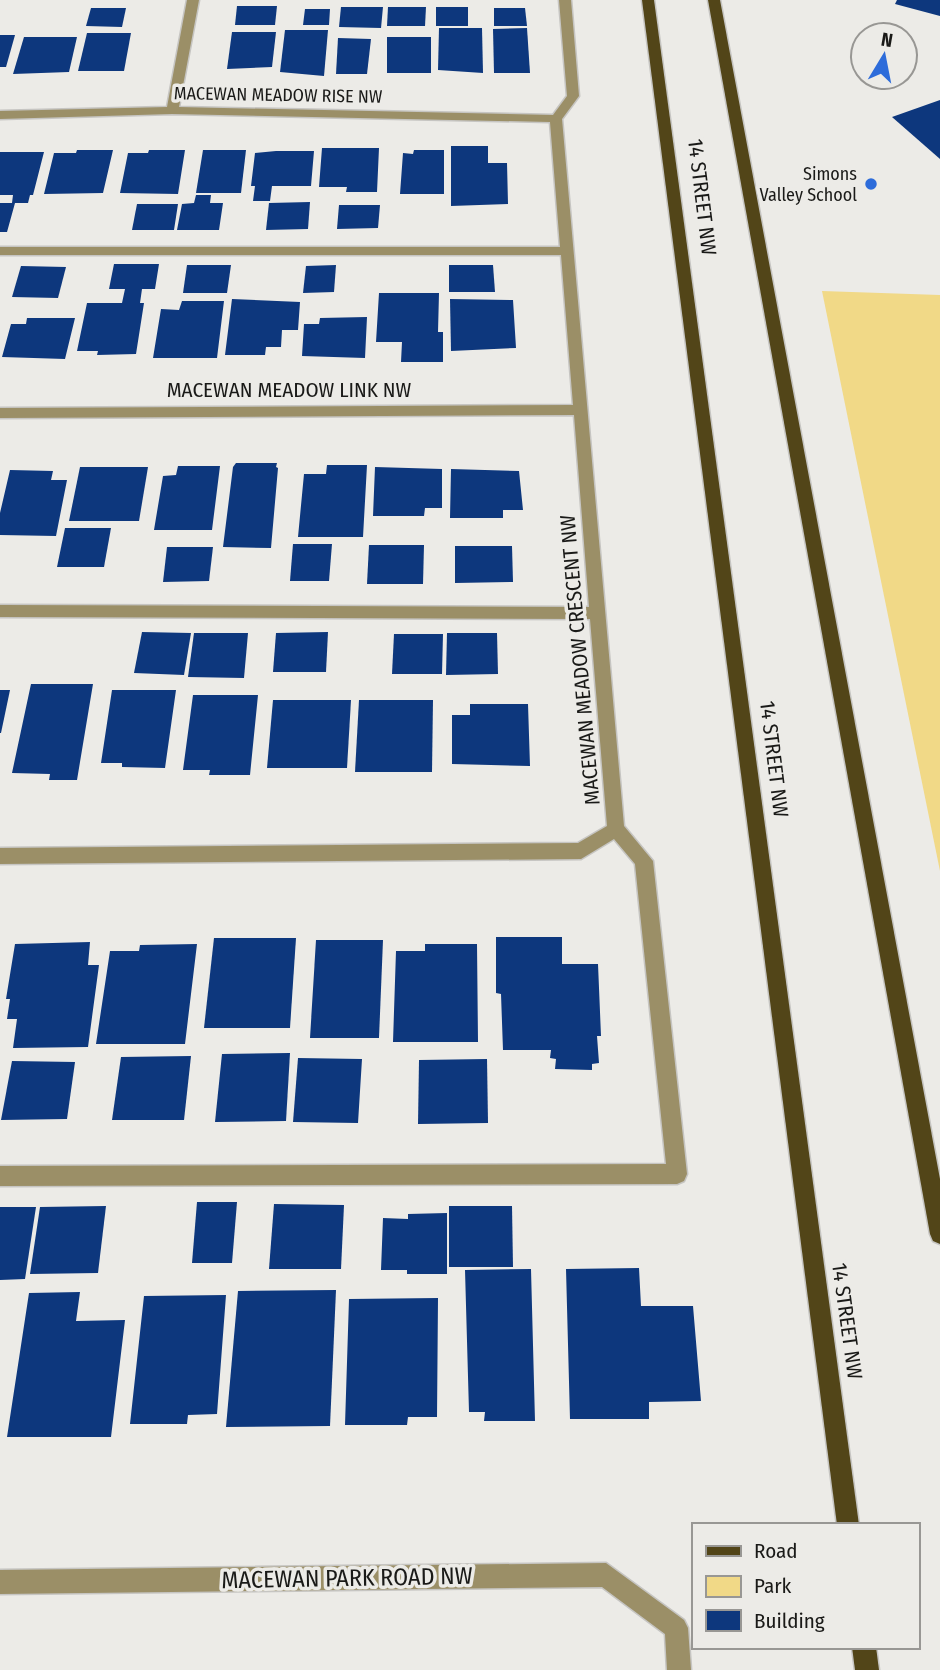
<svg xmlns="http://www.w3.org/2000/svg" width="940" height="1670" viewBox="0 0 940 1670" font-family="'Fira Sans Condensed',sans-serif">
<rect width="100%" height="100%" fill="#ecebe7"/>
<!-- green -->
<polygon fill="#f1d987" points="822,291 940,295 940,871"/>
<!-- building -->
<g fill="#0d377d">
<polygon points="897,0 940,0 940,16 895,4"/>
<polygon points="237,6 277,6 275,25 235,25"/>
<polygon points="341,7 383,7 381,28 339,27"/>
<polygon points="388,7 426,7 425,26 387,26"/>
<rect x="436" y="7" width="32" height="19"/>
<polygon points="91,8 126,8 122,27 86,26"/>
<polygon points="494,8 525,8 527,26 494,26"/>
<polygon points="305,9 330,9 329,25 303,25"/>
<polygon points="439,28 482,28 483,73 438,70"/>
<polygon points="527,28 530,73 494,73 493,29"/>
<polygon points="285,30 328,30 324,76 280,72"/>
<polygon points="232,32 276,32 272,67 227,69"/>
<polygon points="87,33 131,33 124,71 78,71"/>
<polygon points="0,35 15,35 6,67 0,67"/>
<polygon points="24,37 77,37 69,72 13,74"/>
<rect x="387" y="37" width="44" height="36"/>
<polygon points="338,38 371,39 367,74 336,74"/>
<polygon points="940,100 940,159 892,117"/>
<polygon points="451,146 488,146 488,163 507,163 508,204 451,206"/>
<polygon points="322,148 379,148 377,192 346,192 347,187 319,187"/>
<polygon points="77,150 113,150 103,193 44,194 54,153 76,153"/>
<polygon points="149,150 185,150 178,194 120,193 128,153 148,153"/>
<polygon points="203,150 246,150 241,193 196,193"/>
<polygon points="414,150 444,150 444,194 400,194 403,153 413,154"/>
<polygon points="276,151 314,151 311,186 272,186 270,201 253,201 255,186 251,186 255,153"/>
<polygon points="0,152 44,152 33,195 30,195 28,203 15,203 7,232 0,232 0,203 12,203 13,195 0,195"/>
<polygon points="196,195 211,195 210,203 223,203 219,230 177,230 182,204 194,203"/>
<polygon points="310,202 308,229 266,230 269,203"/>
<polygon points="137,204 178,204 174,230 132,230"/>
<polygon points="339,205 380,205 378,228 337,229"/>
<polygon points="114,264 159,264 155,289 142,289 140,303 144,303 136,354 97,355 98,351 77,351 87,303 122,303 125,289 109,289"/>
<polygon points="187,265 231,265 227,293 183,293"/>
<polygon points="336,265 334,292 303,293 306,266"/>
<polygon points="449,265 493,265 495,292 449,292"/>
<polygon points="21,266 66,267 58,298 12,297"/>
<polygon points="379,293 439,293 438,332 443,332 443,362 401,362 402,342 376,342"/>
<polygon points="232,299 300,302 298,330 282,330 281,347 266,347 265,355 225,355"/>
<polygon points="450,299 513,300 516,348 451,351"/>
<polygon points="182,301 224,301 217,358 153,358 161,309 179,310"/>
<polygon points="367,317 365,358 302,356 304,324 319,324 320,318"/>
<polygon points="27,318 75,318 65,359 2,357 11,324 26,324"/>
<polygon points="236,463 277,463 276,467 278,468 271,548 223,547 233,467"/>
<polygon points="327,465 367,465 363,537 298,537 304,474 326,474"/>
<polygon points="178,466 220,466 212,530 154,530 163,476 176,475"/>
<polygon points="80,467 148,467 139,521 69,521"/>
<polygon points="375,467 442,469 442,508 425,508 424,516 373,516"/>
<polygon points="451,469 519,471 523,510 503,510 503,518 450,518"/>
<polygon points="10,470 53,471 51,480 67,480 56,536 0,535 0,513"/>
<polygon points="65,528 111,528 104,567 57,567"/>
<polygon points="293,544 332,544 329,581 290,581"/>
<polygon points="369,545 424,545 423,584 367,584"/>
<polygon points="455,546 512,546 513,582 455,583"/>
<polygon points="167,547 213,547 209,581 163,582"/>
<polygon points="142,632 191,633 184,675 134,673"/>
<polygon points="328,632 326,672 273,672 276,633"/>
<polygon points="194,633 248,633 244,678 188,677"/>
<polygon points="447,633 497,633 498,674 446,675"/>
<polygon points="394,634 443,634 442,674 392,674"/>
<polygon points="31,684 93,684 77,780 49,780 50,774 12,773"/>
<polygon points="0,690 10,690 1,733 0,733"/>
<polygon points="112,690 176,690 165,768 122,767 122,763 101,763"/>
<polygon points="193,695 258,695 250,775 209,775 210,770 183,770"/>
<polygon points="273,700 351,700 347,768 267,768"/>
<polygon points="359,700 433,700 432,772 355,772"/>
<polygon points="470,704 528,704 530,766 452,764 452,715 470,715"/>
<polygon points="496,937 562,937 562,964 598,964 601,1036 597,1036 599,1063 592,1064 592,1070 555,1069 556,1059 550,1058 551,1050 503,1050 501,994 496,993"/>
<polygon points="214,938 296,938 290,1028 204,1028"/>
<polygon points="316,940 383,940 379,1038 310,1038"/>
<polygon points="90,942 88,965 99,965 88,1047 13,1048 17,1019 7,1019 10,999 6,999 15,944"/>
<polygon points="197,944 185,1044 96,1044 110,951 139,951 140,945"/>
<polygon points="425,944 477,944 478,1042 393,1042 396,951 425,951"/>
<polygon points="290,1053 286,1121 215,1122 222,1054"/>
<polygon points="191,1056 184,1120 112,1120 121,1057"/>
<polygon points="298,1058 362,1059 358,1123 293,1122"/>
<polygon points="487,1059 488,1123 418,1124 419,1060"/>
<polygon points="12,1061 75,1062 67,1119 1,1120"/>
<polygon points="197,1202 237,1202 232,1263 192,1263"/>
<polygon points="274,1204 344,1205 341,1269 269,1269"/>
<polygon points="106,1206 98,1273 30,1274 40,1207"/>
<polygon points="449,1206 512,1206 513,1267 449,1267"/>
<polygon points="0,1207 36,1207 25,1279 0,1280"/>
<polygon points="447,1213 447,1274 407,1274 407,1270 381,1270 383,1218 408,1219 408,1214"/>
<polygon points="639,1268 641,1306 693,1306 701,1401 649,1402 649,1419 570,1419 566,1269"/>
<polygon points="531,1269 535,1421 484,1421 485,1412 469,1412 465,1270"/>
<polygon points="336,1290 330,1426 226,1427 238,1291"/>
<polygon points="80,1292 76,1321 125,1320 111,1437 7,1437 29,1293"/>
<polygon points="226,1295 217,1414 188,1415 187,1424 130,1424 144,1296"/>
<polygon points="438,1298 437,1417 408,1417 407,1425 345,1425 349,1299"/>
</g>
<g fill="none" stroke-linecap="round" stroke-linejoin="round">
<!-- minor casing -->
<g stroke="#c6c5c2" stroke-width="3">
<g id="minor">
<polygon points="187,0 199,0 179,107 553,115 567,96 559,0 571,0 579,96 562,119 624,826 653,861 687,1174 684,1181 677,1184 0,1186 0,1166 666,1164 635,864 614,839 581,859 0,864 0,848 578,843 607,826 590,619 0,617 0,605 589,607 574,415 0,418 0,408 573,405 561,255 0,255 0,247 560,247 550,122 172,114 0,119 0,111 167,107"/>
<polygon points="606,1563 684,1620 688,1628 691,1670 667,1670 665,1634 602,1587 0,1594 0,1570"/>
</g>
</g>
<!-- major casing -->
<g stroke="#c6c5c2" stroke-width="3">
<g id="major">
<polygon points="642,0 654,0 859,1525 837,1525"/>
<polygon points="708,0 720,0 940,1179 940,1244 933,1241 930,1234"/>
<polygon points="852,1647 876,1647 879,1670 855,1670"/>
</g>
</g>
<!-- minor -->
<use href="#minor" fill="#9b8f67" fill-rule="evenodd"/>
<!-- major -->
<use href="#major" fill="#524518" fill-rule="evenodd"/>
</g>
<!-- markers -->
<circle fill="#2d6cda" stroke="#ecebe7" stroke-width="2.5" cx="871" cy="184" r="7"/>
<g text-anchor="middle" stroke-width="7" stroke-linejoin="round" paint-order="stroke">
<!-- far-street labels -->
<g font-size="18" fill="#1a1a18" stroke="#ecebe7">
<text transform="translate(278 95) rotate(1)" y="6">MACEWAN MEADOW RISE NW</text>
</g>
<!-- far-poi labels -->
<g font-size="18" fill="#1a1a18" stroke="#ecebe7" text-anchor="end">
<text x="857" y="180">Simons<tspan x="857" dy="21">Valley School</tspan></text>
</g>
<!-- street labels -->
<g font-size="21" fill="#1a1a18" stroke="#ecebe7">
<text transform="translate(702 197) rotate(83)" y="7">14 STREET NW</text>
<text x="289" y="397">MACEWAN MEADOW LINK NW</text>
<text transform="translate(580 660) rotate(-95)" y="7">MACEWAN MEADOW CRESCENT NW</text>
<text transform="translate(774 759) rotate(83)" y="7">14 STREET NW</text>
<text transform="translate(847 1321) rotate(82)" y="7">14 STREET NW</text>
</g>
<!-- near-street labels -->
<g font-size="24" fill="#1a1a18" stroke="#ecebe7">
<text transform="translate(347 1578) rotate(-1)" y="8">MACEWAN PARK ROAD NW</text>
</g>
</g>
<!-- legend -->
<rect x="692" y="1523" width="228" height="126" fill="#ecebe7" stroke="#989794" stroke-width="2"/>
<rect x="706" y="1546" width="35" height="10" fill="#524518" stroke="#989794" stroke-width="2"/>
<text x="754" y="1558" font-size="21" fill="#1a1a18">Road</text>
<rect x="706" y="1576" width="35" height="21" fill="#f1d987" stroke="#989794" stroke-width="2"/>
<text x="754" y="1593" font-size="21" fill="#1a1a18">Park</text>
<rect x="706" y="1610" width="35" height="21" fill="#0d377d" stroke="#989794" stroke-width="2"/>
<text x="754" y="1628" font-size="21" fill="#1a1a18">Building</text>
<!-- north arrow -->
<g transform="translate(884 56) rotate(10)"><circle r="33" fill="#ecebe7" stroke="#989794" stroke-width="2"/>
<path d="M0-5L12 26L0 18L-12 26Z" fill="#2d6cda"/>
<text y="-10" font-size="19" font-weight="bold" text-anchor="middle" fill="#1a1a18">N</text>
</g>
</svg>
